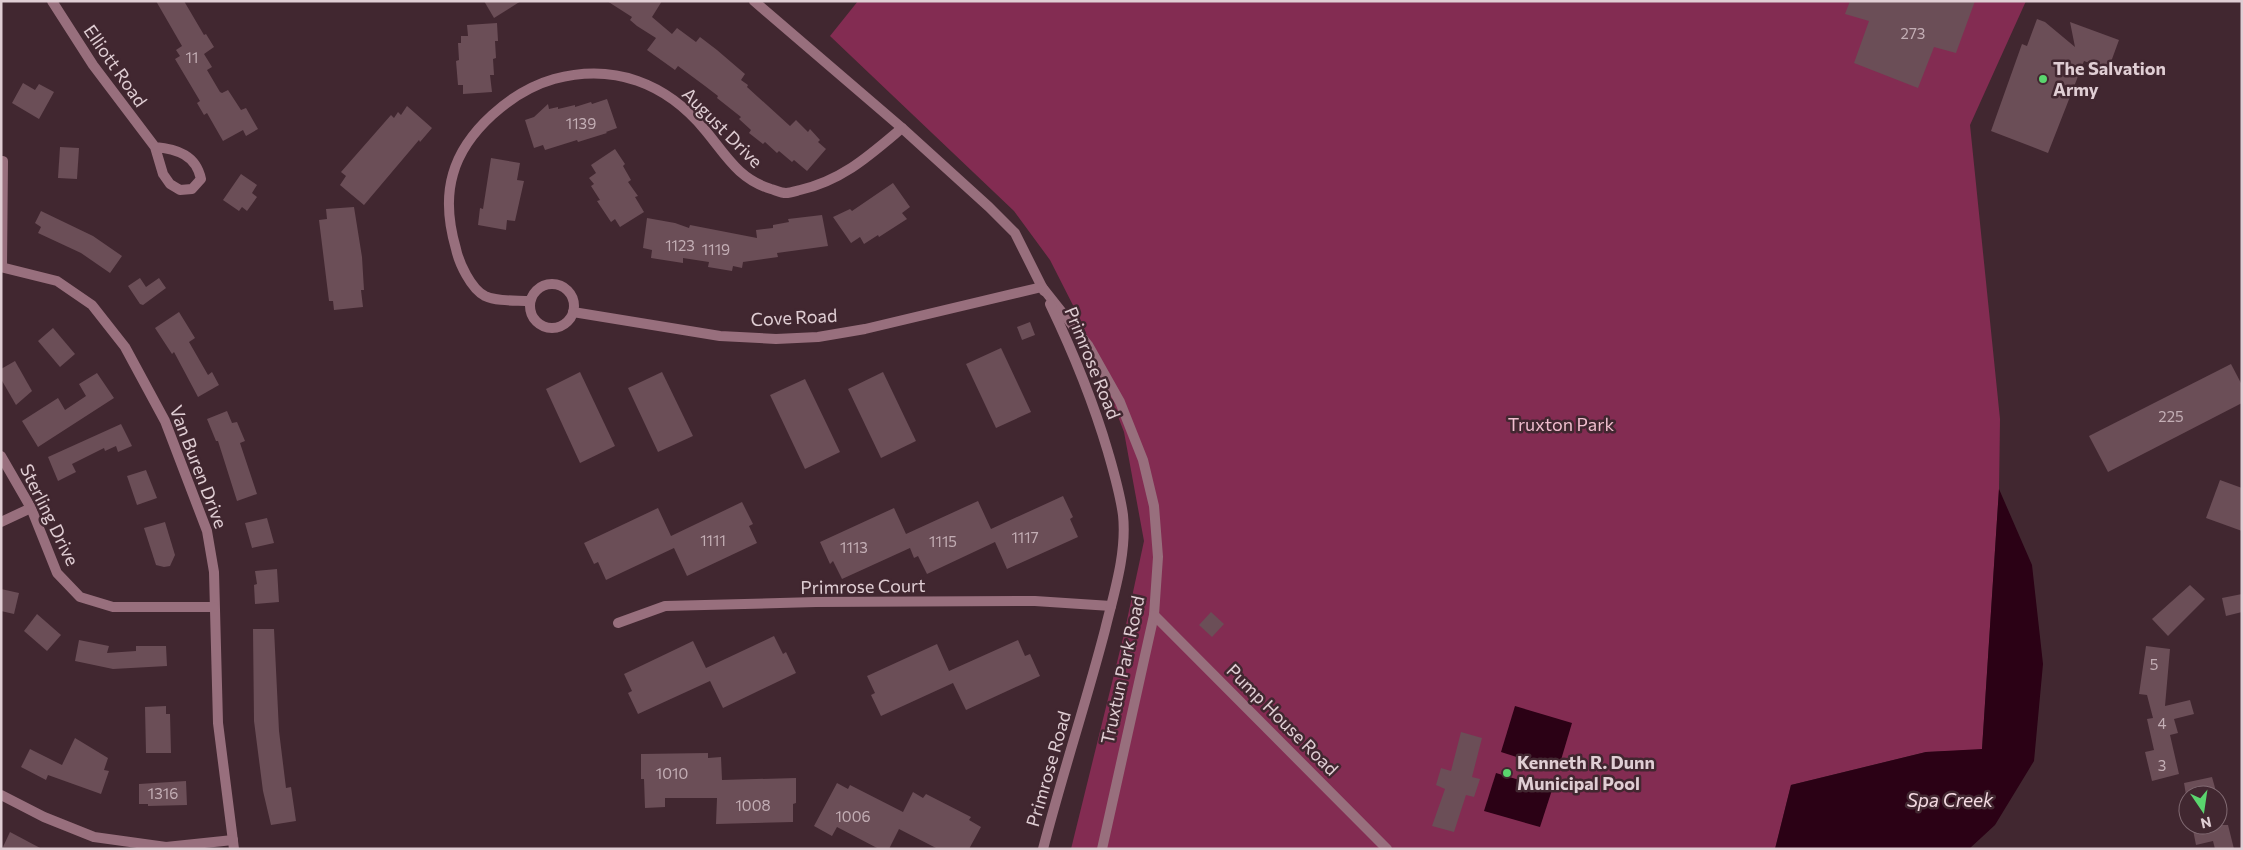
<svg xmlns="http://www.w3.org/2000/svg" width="2243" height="850" viewBox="0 0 2243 850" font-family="Commissioner,sans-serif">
<rect width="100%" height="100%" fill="#412730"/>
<!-- green -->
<polygon fill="#832c52" points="858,1 2026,1 1970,125 2000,419 1999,489 1982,750 1926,752 1791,785 1775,849 1071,849 1124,634 1144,541 1124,432 1082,323 1050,260 1014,211 830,36"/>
<!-- water -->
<g fill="#2b0115">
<polygon points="1999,489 2032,565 2043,664 2034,761 1995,825 1969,849 1775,849 1791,785 1926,752 1982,749"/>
<polygon points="1515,706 1572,723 1558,770 1501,752"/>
<polygon points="1496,773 1552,790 1540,827 1484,811"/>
</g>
<!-- building -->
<g fill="#6b4e57">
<polygon points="156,1 184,1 204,35 206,34 214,47 204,54 212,67 207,70 220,92 222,93 228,90 241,110 246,108 258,129 246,136 243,130 223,141 207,113 204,115 197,103 200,101 175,59 180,56 176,50 182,46"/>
<polygon points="484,1 521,1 494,18"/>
<polygon points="607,1 662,1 652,17 672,34 677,28 696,42 700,37 717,50 745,74 741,80 748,85 747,87 790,126 796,120 808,132 810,129 820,140 818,142 826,149 807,171 794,160 792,162 779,151 777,153 765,142 763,144 749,133 751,130 739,119 741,117 717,98 718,96 705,86 678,66 675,70 647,50 656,38 637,26 630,20 632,17"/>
<polygon points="1850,1 1975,1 1956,53 1934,47 1918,88 1854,63 1869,21 1845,14"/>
<polygon points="2037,19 2045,22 2075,47 2070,22 2119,40 2108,70 2084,61 2048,153 1991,131 2022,44 2027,46"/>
<polygon points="497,23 498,41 495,41 496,58 493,59 494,75 490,75 492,92 463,94 463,85 458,85 456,61 459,60 458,43 461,43 461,36 468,36 467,25"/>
<polygon points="23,83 35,90 39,84 54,92 39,119 12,103"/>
<polygon points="607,99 617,128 606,132 607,133 578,142 577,140 545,150 543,145 534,148 525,120 534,117 548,104 549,109 558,107 558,109 575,105 575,107 591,102 592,104"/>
<polygon points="407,106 432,128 420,142 419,140 364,205 340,185 346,176 341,172 391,115 394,118 398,112 401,115"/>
<polygon points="60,147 79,148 77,179 58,178"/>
<polygon points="615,149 625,164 623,166 631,180 628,182 638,196 635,197 644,212 620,227 615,219 611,222 597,201 600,200 591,186 594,184 589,178 596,173 591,165"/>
<polygon points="491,158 520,163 517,180 524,181 515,221 507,220 506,230 478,225 480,208 483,209"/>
<polygon points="241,174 257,185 252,193 257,197 247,211 242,207 239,211 223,200"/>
<polygon points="893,183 910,207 902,213 907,219 879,237 878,235 864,244 860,237 851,243 833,217 850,209 852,211"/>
<polygon points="354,207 362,257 364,290 361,290 363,307 334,310 333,301 329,301 319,220 327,219 326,209"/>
<polygon points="41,211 93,236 122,256 110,273 81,253 38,233 41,227 35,223"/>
<polygon points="822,215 828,246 777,253 778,257 743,262 742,268 733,266 732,271 708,267 709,262 683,258 683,263 651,258 652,250 643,248 647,218 675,223 689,228 690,225 757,238 756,230 773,228 773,225 789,222 788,219"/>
<polygon points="140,278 146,287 159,278 166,288 143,305 140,304 128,286"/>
<polygon points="179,312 195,338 189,342 208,375 212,372 219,385 198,397 174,352 172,354 155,328"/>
<polygon points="1030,322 1035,335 1022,340 1017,327"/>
<polygon points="53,328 75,354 60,367 38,341"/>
<polygon points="1001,348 1031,412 996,428 966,364"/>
<polygon points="15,361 32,391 16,405 1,379 1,369"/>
<polygon points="2231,364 2242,385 2242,403 2108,472 2089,436"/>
<polygon points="580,372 615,446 580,463 546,389"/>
<polygon points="662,372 693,436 658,452 628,388"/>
<polygon points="883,372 916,441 881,458 848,389"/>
<polygon points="97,373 114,398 38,447 22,421 58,398 65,410 86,396 79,384"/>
<polygon points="805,379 840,452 805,469 770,395"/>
<polygon points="227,411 232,423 237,422 245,441 240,443 257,494 237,501 218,441 216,441 207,419"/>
<polygon points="121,424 132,446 118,452 116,446 105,451 104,448 72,464 76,472 58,481 48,457"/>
<polygon points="146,470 157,498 137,505 127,476"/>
<polygon points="2220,480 2242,488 2242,531 2206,518"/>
<polygon points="1063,496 1073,517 1070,519 1078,537 1007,569 995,542 927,574 918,556 914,558 910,548 842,579 833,561 830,564 820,542 894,508 906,534 978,501 991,529"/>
<polygon points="742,502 753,524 749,526 757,543 687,576 674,548 606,580 598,562 594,564 584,543 658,508 671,536"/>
<polygon points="267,518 274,543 252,548 245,523"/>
<polygon points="165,522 175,555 170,566 164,567 156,565 144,528"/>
<polygon points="277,569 279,602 255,604 254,585 257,584 255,571"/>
<polygon points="2190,585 2205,599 2168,636 2152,619"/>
<polygon points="1,589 19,593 14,614 1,611"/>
<polygon points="2242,594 2242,612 2226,616 2222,598"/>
<polygon points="1211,612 1224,624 1212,637 1199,625"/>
<polygon points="37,614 61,635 47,651 24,631"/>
<polygon points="253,629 274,629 279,731 286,788 291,787 296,821 271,825 263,791 254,721"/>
<polygon points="774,636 783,654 786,652 796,673 723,708 710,681 638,714 628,693 632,691 624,674 693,641 706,668"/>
<polygon points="79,640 109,646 107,653 136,651 136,646 166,646 167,666 113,669 75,661"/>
<polygon points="1018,640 1025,656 1030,654 1040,676 966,710 953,683 881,716 871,695 875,693 867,676 937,644 949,671"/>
<polygon points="2146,646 2170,649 2165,706 2190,700 2194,714 2174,719 2178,733 2170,735 2179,774 2152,781 2145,752 2154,750 2147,719 2153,718 2147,695 2139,694"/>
<polygon points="166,706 166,714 170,714 171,753 146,753 145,707"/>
<polygon points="1461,732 1482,738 1472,777 1480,779 1474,797 1466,795 1454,832 1432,826 1445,789 1436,785 1441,768 1451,771"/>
<polygon points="75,738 108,758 104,770 109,771 101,794 48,775 46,780 21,767 30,749 62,765"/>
<polygon points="708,753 708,758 721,757 722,780 796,778 796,803 793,804 793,822 716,824 717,798 665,798 665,807 645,808 644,779 641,779 641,754"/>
<polygon points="2212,777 2217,795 2186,795 2184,783"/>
<polygon points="186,781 187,805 148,806 148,804 139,804 139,784"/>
<polygon points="837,783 848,789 850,785 903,812 913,792 923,798 926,794 971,817 969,820 981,827 969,849 938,849 899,829 889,849 879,849 837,827 832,836 814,826"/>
<polygon points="2192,825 2228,825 2234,849 2215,849 2213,841 2196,845"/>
<polygon points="10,832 42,849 2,849"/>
</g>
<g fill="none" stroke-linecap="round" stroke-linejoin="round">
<!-- street -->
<g stroke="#986f7d" stroke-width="10">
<path d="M52,1L93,65L155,147L163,174L170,184L180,190L192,189L201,179C196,155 177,149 155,147"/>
<polyline points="754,1 902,128 989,207 1015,233 1044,291"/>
<polyline points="1,267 57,281 92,305 125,347 165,421 207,531 214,572 218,723 234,849"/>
<polyline points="2,267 3,161"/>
<circle cx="552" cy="306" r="22"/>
<path d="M530,301C517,300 498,302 485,296C471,289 459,263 456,249C449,225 446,198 453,174C465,131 512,91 554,79C614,63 666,83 705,130C726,155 738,179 771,189C775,190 781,193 786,193C790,193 796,191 800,190C843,180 870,155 902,128"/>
<polyline points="573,312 720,336 776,339 818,337 865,329 1042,287 1088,345 1120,402 1143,460 1154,506 1158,557 1154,615 1102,849"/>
<polyline points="1,456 31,508 57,573 80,597 113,607 214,607"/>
<polyline points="1,522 31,508"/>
<polyline points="1154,615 1387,849"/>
<polyline points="618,623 665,606 816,602 1035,601 1111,606"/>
<polyline points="1,795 44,817 94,837 166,847 233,840"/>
<path d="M1043,849C1062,775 1086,703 1105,630C1114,593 1127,553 1123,515C1120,493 1114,473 1108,452C1093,401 1073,352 1050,304"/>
</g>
</g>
<!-- markers -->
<g fill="#5ad56e" stroke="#412730" stroke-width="2">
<circle cx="2043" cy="79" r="5"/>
<circle cx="1507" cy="773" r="5"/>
</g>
<g text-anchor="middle" stroke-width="5" stroke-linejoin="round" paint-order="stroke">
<!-- number labels -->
<g font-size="15" fill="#c3aeb5">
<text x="1913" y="39">273</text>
<text x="192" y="63">11</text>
<text x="581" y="129">1139</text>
<text x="680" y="251">1123</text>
<text x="716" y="255">1119</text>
<text x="2171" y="422">225</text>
<text x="1025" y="543">1117</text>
<text x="713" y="546">1111</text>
<text x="943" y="547">1115</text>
<text x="854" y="553">1113</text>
<text x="2154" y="670">5</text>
<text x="2162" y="729">4</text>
<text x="2162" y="771">3</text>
<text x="672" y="779">1010</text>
<text x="163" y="799">1316</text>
<text x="753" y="811">1008</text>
<text x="853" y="822">1006</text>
</g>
<!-- street labels -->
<g font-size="18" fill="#e0ced4" stroke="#412730">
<text transform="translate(115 66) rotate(55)" y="6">Elliott Road</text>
<text transform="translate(722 128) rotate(45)" y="6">August Drive</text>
<text transform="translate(794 318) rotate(-3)" y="6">Cove Road</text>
<text transform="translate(1092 363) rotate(68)" y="6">Primrose Road</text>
<text transform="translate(198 467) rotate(69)" y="6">Van Buren Drive</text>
<text transform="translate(49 515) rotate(64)" y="6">Sterling Drive</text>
<text transform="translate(863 587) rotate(-1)" y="6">Primrose Court</text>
<text transform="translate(1123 670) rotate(-78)" y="6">Truxtun Park Road</text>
<text transform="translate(1282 720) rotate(45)" y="6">Pump House Road</text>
<text transform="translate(1049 769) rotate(-74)" y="6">Primrose Road</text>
</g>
<!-- poi labels -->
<g font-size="18" font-weight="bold" fill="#e0ced4" stroke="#412730" text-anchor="start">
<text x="2053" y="75">The Salvation<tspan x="2053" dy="21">Army</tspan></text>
<text x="1517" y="769">Kenneth R. Dunn<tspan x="1517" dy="21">Municipal Pool</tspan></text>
</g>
<!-- park labels -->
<g font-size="18" fill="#f1becf" stroke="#412730">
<text x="1561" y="431">Truxton Park</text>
</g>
<!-- water labels -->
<g font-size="19" font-style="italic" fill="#f3d9e1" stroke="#412730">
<text x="1950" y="807">Spa Creek</text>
</g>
</g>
<!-- border -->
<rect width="2243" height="850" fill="none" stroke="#e0ced4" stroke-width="5"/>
<!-- north arrow -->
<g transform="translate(2203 810) rotate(167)"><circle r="24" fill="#412730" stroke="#816a72"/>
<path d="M0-4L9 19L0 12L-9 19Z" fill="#5ad56e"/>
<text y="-8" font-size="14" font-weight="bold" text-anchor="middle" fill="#e0ced4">N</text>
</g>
</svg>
